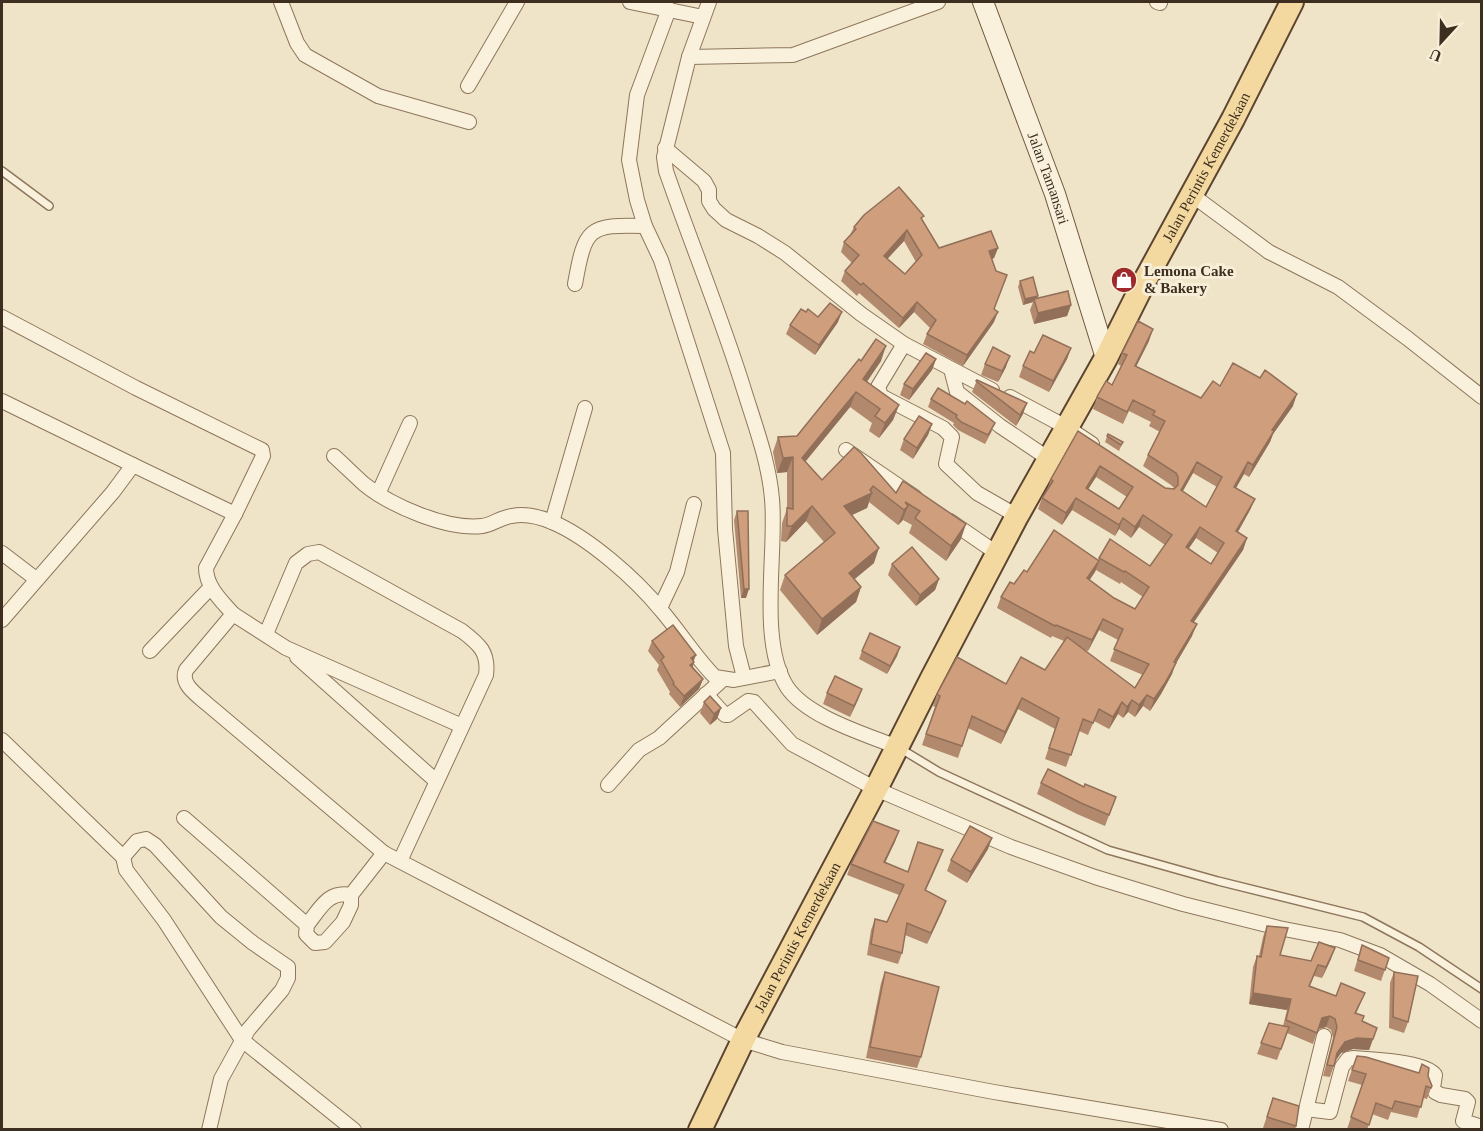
<svg xmlns="http://www.w3.org/2000/svg" width="1483" height="1131" viewBox="0 0 1483 1131" font-family="'Times New Roman',serif">
<rect width="100%" height="100%" fill="#f0e4c8"/>
<g fill="none" stroke-linecap="round" stroke-linejoin="round">
<!-- lane casing -->
<g stroke="#8d765c" stroke-width="10">
<g id="lane">
<polyline points="2,171 49,206"/>
<polyline points="901,749 939,772 1108,850 1218,881 1363,917 1419,947 1482,989"/>
</g>
</g>
<!-- street casing -->
<g stroke="#8d765c" stroke-width="16">
<g id="street">
<polyline points="281,2 297,43 305,55 378,96 469,122"/>
<polyline points="630,2 703,17"/>
<path d="M709,2L689,57L664,157L666,171C692,246 722,318 745,393C756,428 769,463 772,499C777,552 758,641 787,687C807,717 865,734 897,747"/>
<polyline points="1157,2 1160,3"/>
<polyline points="669,9 637,95 629,160 637,200 645,226 661,260 723,453 725,529 736,646 744,677"/>
<polyline points="689,57 793,55 938,2"/>
<polyline points="468,86 517,2"/>
<polyline points="665,148 704,181 709,190 709,201 714,209 726,220 758,236 785,253 861,314 904,344 992,390"/>
<polyline points="1192,195 1269,252 1338,287 1407,338 1482,397"/>
<path d="M575,284C585,228 588,224 645,226"/>
<polyline points="2,317 136,388 262,450 263,456 235,514"/>
<polyline points="904,344 878,387 881,396 943,428 952,437 946,464 977,493 1017,516"/>
<polyline points="951,369 957,392 1000,426 1049,459"/>
<polyline points="1010,397 1068,428 1092,444"/>
<polyline points="2,401 133,465"/>
<polyline points="846,450 915,497"/>
<path d="M334,456C344,465 354,475 364,484C391,506 447,530 482,526C492,525 501,517 512,516C525,513 540,517 552,522C588,537 636,579 661,610C680,632 695,657 715,677L734,680L780,671"/>
<polyline points="378,494 410,423"/>
<polyline points="950,521 998,554"/>
<polyline points="552,522 585,408"/>
<polyline points="2,553 36,579"/>
<polyline points="660,608 677,572 694,504"/>
<polyline points="233,614 286,648 462,726"/>
<path d="M2,620L113,492L133,465L235,514L206,568C206,587 222,601 233,614L186,670C180,684 196,694 206,703L384,853L743,1040L782,1052L994,1092L1221,1130"/>
<path d="M266,634L296,563L308,554L319,552L462,631C479,644 489,652 486,675L400,861"/>
<polyline points="150,651 211,587"/>
<polyline points="297,657 436,781"/>
<polyline points="706,694 725,715 728,715 748,701 754,702 792,744 876,789 1011,847 1095,877 1183,904 1279,928 1340,940 1380,955 1430,984 1482,1021"/>
<polyline points="2,740 123,857 126,870 164,920 242,1040 354,1130"/>
<polyline points="608,785 639,750 659,738 722,680"/>
<polyline points="184,818 307,925"/>
<polyline points="123,857 137,841 146,839 155,845 221,917 253,943 288,967 288,978 282,990 248,1030 221,1079 209,1130"/>
<path d="M351,895C328,890 320,909 307,925L306,934L315,943L325,942L343,922L351,905V895L384,853"/>
<path d="M1306,1109L1330,1112L1342,1067L1348,1059L1354,1058C1372,1060 1425,1061 1435,1075L1433,1088L1435,1092L1441,1095L1465,1099L1468,1102L1463,1121L1482,1127"/>
<polyline points="1301,1130 1324,1036"/>
</g>
</g>
<!-- secondary casing -->
<g stroke="#6f573f" stroke-width="22">
<g id="secondary">
<path id="s1" d="M983,2L1055,194L1106,358"/>
</g>
</g>
<!-- primary casing -->
<g stroke="#5b4430" stroke-width="26">
<g id="primary">
<path id="s2" d="M700,1130L743,1040L879,783L931,680L1017,516L1106,358L1143,284L1233,119L1292,2"/>
</g>
</g>
<!-- lane -->
<use href="#lane" stroke="#faf1dc" stroke-width="7"/>
<!-- street -->
<use href="#street" stroke="#faf1dc" stroke-width="14"/>
<!-- secondary -->
<use href="#secondary" stroke="#faf1dc" stroke-width="20"/>
<!-- primary -->
<use href="#primary" stroke="#f3d9a0" stroke-width="22"/>
</g>
<!-- wall -->
<g fill="#b2896c" fill-rule="evenodd">
<path d="M922,220L939,248H998L994,258L992,259L994,322L963,366L923,344L927,334L930,328L914,312L899,328L859,293L857,296L841,281L845,271L852,263L841,252L844,242L850,235L854,227ZM904,241L916,262L905,274L887,258Z"/>
<polygon points="1020,281 1037,298 1071,305 1067,316 1034,324 1030,310 1033,302 1023,305 1018,287"/>
<polygon points="806,312 818,317 838,322 815,355 786,334 790,325"/>
<path d="M1149,341L1136,366L1201,398L1220,386L1293,406L1273,434L1270,442L1249,477L1244,474L1236,488L1255,499L1250,510L1238,532L1247,538L1243,550L1194,622L1192,636L1175,665L1172,674L1161,694L1150,711L1143,706L1135,717L1128,712L1123,718L1118,714L1109,729L1094,721L1088,735L1079,731L1066,767L1045,759L1055,729L1018,709L1001,744L968,728L958,758L922,745L935,707L933,706L937,694L1006,684L1045,670L1064,641L1052,636L1051,638L997,608L1001,597L1027,572L1098,560L1099,558L1150,566L1165,545L1139,527L1131,538L1119,529L1115,536L1072,510L1062,525L1038,509L1042,498L1047,490L1051,479L1078,431L1165,488H1174L1171,485L1143,466L1148,455L1160,432L1149,426L1151,422L1129,411L1123,424L1093,409L1097,397L1112,385L1121,366L1118,364L1122,353ZM1193,473L1217,487L1206,507L1183,491ZM1096,477L1127,497L1119,509L1088,489ZM1196,538L1218,553L1211,564L1189,548ZM1096,570L1120,584L1121,582L1143,597L1135,609L1114,598L1089,580ZM1099,630L1118,640L1110,661L1143,675L1135,688L1084,650L1088,651Z"/>
<polygon points="1071,348 1067,359 1049,392 1019,377 1023,366 1034,353"/>
<polygon points="936,359 932,370 909,400 900,395 904,384"/>
<polygon points="861,361 881,361 866,382 899,405 893,420 879,438 869,431 872,423 850,407 805,462 822,480 854,447 896,493 961,539 946,561 909,533 912,525 903,520 898,525 869,502 867,508 852,515 874,563 854,579 861,587 856,602 817,635 780,590 785,575 824,542 806,521 786,542 781,541 782,523 787,509 787,472 777,473 773,452 778,437 797,436"/>
<polygon points="985,364 1006,367 998,382 981,375"/>
<polygon points="977,380 1023,414 1016,426 972,392"/>
<polygon points="931,399 992,431 985,444 958,430 953,425 954,423 928,407"/>
<polygon points="932,424 928,435 913,459 900,450 904,439"/>
<polygon points="1108,434 1123,442 1119,451 1105,442"/>
<polygon points="737,511 746,598 741,598 734,520"/>
<polygon points="892,564 939,579 935,590 916,606 888,575"/>
<polygon points="652,641 694,661 693,667 703,679 699,689 680,707 669,694 670,692 657,670 659,665 648,651"/>
<polygon points="900,647 897,656 887,674 859,659 862,651"/>
<polygon points="862,689 850,717 823,704 827,693"/>
<polygon points="704,702 721,708 717,719 710,725 700,713"/>
<polygon points="1041,783 1084,787 1116,797 1105,826 1077,814 1037,794"/>
<polygon points="899,831 885,863 908,872 943,850 925,891 946,901 927,944 905,935 902,953 898,964 867,955 871,930 875,919 887,922 899,895 847,875 851,864"/>
<polygon points="988,849 967,883 947,871 951,860"/>
<polygon points="1267,926 1280,955 1311,961 1331,959 1322,978 1314,976 1310,986 1336,996 1365,993 1356,1014 1362,1021 1377,1028 1369,1050 1353,1049 1341,1053 1335,1062 1330,1077 1323,1076 1333,1038 1331,1030 1326,1027 1318,1029 1313,1044 1287,1033 1277,1060 1257,1054 1269,1023 1283,1026 1287,1010 1249,1004 1253,967 1257,956 1259,956 1263,937"/>
<polygon points="1362,945 1389,958 1381,981 1354,971"/>
<polygon points="885,972 921,1057 917,1068 866,1058 881,983"/>
<polygon points="1394,972 1408,1022 1404,1033 1389,1028 1390,983"/>
<polygon points="1357,1056 1419,1073 1422,1064 1428,1076 1431,1088 1427,1099 1423,1098 1417,1118 1391,1112 1388,1120 1372,1114 1367,1130 1349,1130 1347,1129 1362,1085 1348,1081"/>
<polygon points="1273,1098 1296,1126 1295,1130 1268,1130 1263,1128"/>
</g>
<!-- shaded-wall -->
<g fill="#916f58">
<polygon points="907,230 904,241 881,266 884,256"/>
<polygon points="998,248 994,258 985,262 989,251"/>
<polygon points="1038,296 1036,301 1034,299 1033,302 1023,305 1025,299"/>
<polygon points="917,302 914,312 899,328 903,318"/>
<polygon points="1071,305 1067,316 1034,324 1038,313"/>
<polygon points="842,312 838,322 815,355 819,345"/>
<polygon points="998,312 994,322 963,366 967,355"/>
<polygon points="1153,329 1149,341 1131,377 1135,366"/>
<polygon points="886,346 881,361 858,395 863,379"/>
<polygon points="1071,348 1067,359 1049,392 1053,381"/>
<polygon points="1010,356 1006,367 998,382 1002,371"/>
<polygon points="936,359 932,370 909,400 913,389"/>
<polygon points="856,392 850,407 796,473 802,458"/>
<polygon points="1297,394 1293,406 1273,434 1270,442 1249,477 1253,465 1272,430"/>
<polygon points="1027,403 1023,414 1016,426 1020,415"/>
<polygon points="899,405 893,420 879,438 885,423"/>
<polygon points="932,424 928,435 913,459 917,448"/>
<polygon points="793,457 787,472 777,473 783,458"/>
<polygon points="1197,462 1193,473 1177,501 1181,490"/>
<polygon points="1248,462 1244,474 1230,498 1234,487"/>
<polygon points="1100,466 1096,477 1082,499 1086,488"/>
<polygon points="873,486 870,494 872,493 867,508 839,521 844,506 870,490"/>
<polygon points="1076,498 1072,510 1062,525 1066,513"/>
<polygon points="1255,499 1250,510 1232,542 1236,531"/>
<polygon points="812,506 806,521 786,542 792,526"/>
<polygon points="908,506 902,521 898,525 904,510"/>
<polygon points="1143,515 1139,527 1131,538 1135,527"/>
<polygon points="1123,518 1119,529 1115,536 1119,525"/>
<polygon points="966,524 961,539 946,561 951,546"/>
<polygon points="1200,527 1196,538 1182,558 1186,547"/>
<polygon points="1247,538 1243,550 1187,632 1191,621"/>
<polygon points="879,548 874,563 844,588 849,573"/>
<polygon points="1099,561 1095,572 1083,590 1087,578"/>
<polygon points="939,579 935,590 916,606 920,595"/>
<polygon points="861,587 856,602 817,635 822,619"/>
<polygon points="744,589 749,589 746,598 741,598"/>
<polygon points="1103,619 1099,630 1088,651 1092,640"/>
<polygon points="1197,624 1192,636 1175,665 1172,674 1161,694 1150,711 1154,699"/>
<polygon points="900,647 897,656 887,674 890,666"/>
<polygon points="696,655 693,663 694,662 691,672 691,658"/>
<polygon points="703,679 699,689 680,707 684,696"/>
<polygon points="862,689 858,700 850,717 854,706"/>
<polygon points="1147,695 1143,706 1135,717 1139,705"/>
<polygon points="1022,698 1018,709 1001,744 1005,732"/>
<polygon points="1132,700 1128,712 1123,718 1127,707"/>
<polygon points="1122,702 1118,714 1109,729 1113,717"/>
<polygon points="721,708 717,719 710,725 714,714"/>
<polygon points="899,831 895,842 880,873 884,862"/>
<polygon points="992,838 988,849 967,883 971,872"/>
<polygon points="943,850 939,861 921,901 925,890"/>
<polygon points="946,901 942,912 927,944 931,933"/>
<polygon points="1335,948 1331,959 1322,978 1326,967"/>
<polygon points="1253,993 1291,999 1287,1010 1249,1004"/>
<polygon points="1330,1016 1326,1027 1318,1029 1322,1018"/>
<polygon points="1357,1038 1373,1039 1369,1050 1353,1049 1341,1053 1333,1064 1337,1053 1345,1042"/>
</g>
<!-- building -->
<g fill="#cf9f7d" stroke="#916f58" stroke-width="1.5" fill-rule="evenodd">
<path d="M899,187L924,216L921,218L939,248L991,231L998,248L989,251L996,271L1007,275L994,309L998,312L967,355L927,334L936,320L917,302L903,318L863,283L861,285L845,271L859,255L844,242L856,229L854,227L864,215ZM907,230L922,255L905,274L884,256Z"/>
<polygon points="1033,277 1038,296 1025,299 1020,281"/>
<polygon points="1068,291 1071,305 1038,313 1034,299"/>
<polygon points="830,303 842,312 819,345 790,325 801,309 806,312 808,309 818,317"/>
<path d="M1138,321L1153,329L1135,366L1201,398L1213,381L1220,386L1233,363L1260,378L1265,370L1297,394L1272,430L1274,431L1253,465L1248,462L1234,487L1255,499L1236,531L1247,538L1191,621L1197,624L1174,662L1176,663L1165,683L1154,699L1147,695L1139,705L1132,700L1127,707L1122,702L1113,717L1099,709L1093,723L1083,719L1071,755L1049,748L1059,718L1022,698L1005,732L972,716L962,746L926,734L940,696L937,694L957,657L1006,684L1021,657L1045,670L1067,637L1135,688L1149,664L1114,649L1123,629L1103,619L1092,640L1056,625L1055,626L1001,597L1010,582L1014,584L1024,570L1027,572L1054,530L1099,561L1087,578L1114,598L1135,609L1149,587L1125,571L1124,572L1099,558L1110,539L1150,566L1172,535L1143,515L1135,527L1123,518L1119,525L1076,498L1066,513L1042,498L1053,481L1051,479L1078,431L1165,488L1174,489L1178,485V477L1176,473L1148,455L1165,421L1153,415L1155,411L1133,400L1127,412L1097,397L1106,381L1112,385L1127,355L1122,353ZM1197,462L1222,477L1206,507L1181,490ZM1100,466L1133,487L1119,509L1086,488ZM1200,527L1224,543L1211,564L1186,547Z"/>
<polygon points="1043,335 1071,348 1053,381 1023,366 1030,351 1034,353"/>
<polygon points="876,339 886,346 863,379 899,405 885,423 875,416 880,409 856,392 802,458 822,480 854,447 861,453 896,493 903,481 966,524 951,546 915,518 920,511 905,502 908,506 904,510 873,486 870,490 872,493 844,506 879,548 849,573 861,587 822,619 785,575 835,533 812,506 792,526 787,526 787,508 793,509 793,457 783,458 778,437 797,436 859,359 861,361"/>
<polygon points="993,347 1010,356 1002,371 985,364"/>
<polygon points="926,353 936,359 913,389 904,384"/>
<polygon points="977,380 1027,403 1020,415 976,381"/>
<polygon points="938,388 965,404 967,401 995,423 988,435 961,422 956,417 957,415 931,399"/>
<polygon points="919,416 932,424 917,448 904,439"/>
<polygon points="1108,434 1123,442 1121,445 1107,436"/>
<polygon points="737,511 748,511 749,589 744,589"/>
<polygon points="912,547 939,579 920,595 892,564"/>
<polygon points="673,625 696,655 691,658 694,662 690,665 703,679 684,696 673,684 674,683 661,660 664,657 652,641"/>
<polygon points="870,633 900,647 890,666 862,651"/>
<polygon points="835,676 862,689 854,706 827,693"/>
<polygon points="710,696 721,708 714,714 704,702"/>
<polygon points="1048,769 1084,787 1085,784 1116,797 1109,815 1081,803 1041,783"/>
<polygon points="873,821 899,831 884,862 908,872 918,842 943,850 925,890 946,901 931,933 907,923 902,953 871,944 875,919 887,922 904,885 851,864"/>
<polygon points="970,826 992,838 971,872 951,860"/>
<polygon points="1267,926 1288,928 1280,955 1311,961 1319,942 1335,948 1326,967 1318,965 1309,986 1336,996 1341,983 1365,993 1355,1013 1364,1016 1362,1021 1377,1028 1373,1039 1357,1038 1345,1042 1337,1053 1334,1066 1327,1065 1337,1027 1335,1019 1330,1016 1322,1018 1317,1033 1286,1020 1291,999 1253,993 1257,956 1261,957"/>
<polygon points="1362,945 1389,958 1385,970 1358,960"/>
<polygon points="885,972 939,987 921,1057 870,1047"/>
<polygon points="1394,972 1418,976 1408,1022 1393,1017"/>
<polygon points="1269,1023 1289,1027 1281,1049 1261,1043"/>
<polygon points="1357,1056 1366,1057 1419,1073 1422,1064 1429,1068 1428,1076 1432,1086 1431,1088 1426,1086 1421,1107 1395,1101 1392,1109 1376,1103 1369,1125 1351,1117 1366,1074 1352,1070"/>
<polygon points="1273,1098 1299,1106 1296,1126 1267,1117"/>
</g>
<!-- icons -->
<defs>
<g id="shop-disc" transform="scale(1.35)"><circle r="9.5" fill="#9e2a2b" stroke="#f7eed8"/><path d="M-5-2.5h2.3a2.7 3.5 0 0 1 5.4 0H5L5.5 6h-11ZM-1.5-2.5h3a1.5 2.3 0 0 0-3 0Z" fill="#fff"/></g>
</defs>
<g fill-rule="evenodd">
<use href="#shop-disc" x="1124" y="280"/>
</g>
<g text-anchor="middle" stroke-width="6" stroke-linejoin="round" paint-order="stroke">
<!-- street labels -->
<g font-size="15" fill="#3d2e20" stroke="#f7eed8">
<text dy="5" stroke="none"><textPath href="#s2" startOffset="1088">Jalan Perintis Kemerdekaan</textPath></text>
<text dy="5" stroke="none"><textPath href="#s1" startOffset="188">Jalan Tamansari</textPath></text>
<text dy="5" stroke="none"><textPath href="#s2" startOffset="216">Jalan Perintis Kemerdekaan</textPath></text>
</g>
<!-- poi labels -->
<g font-size="15" font-weight="bold" fill="#3d2e20" stroke="#f7eed8" text-anchor="start">
<text x="1144" y="276">Lemona Cake<tspan x="1144" dy="17">&amp; Bakery</tspan></text>
</g>
</g>
<!-- border -->
<rect width="1483" height="1131" fill="none" stroke="#3d2e20" stroke-width="6"/>
<!-- north arrow -->
<g transform="translate(1441 42) rotate(202)" stroke="#f7eed8" stroke-width="4.5" paint-order="stroke">
<path d="M0-4.5L10 22L0 15L-10 22Z" fill="#3d2e20"/>
<text y="-9" font-size="16" font-weight="bold" text-anchor="middle" fill="#3d2e20">U</text>
</g>
</svg>
